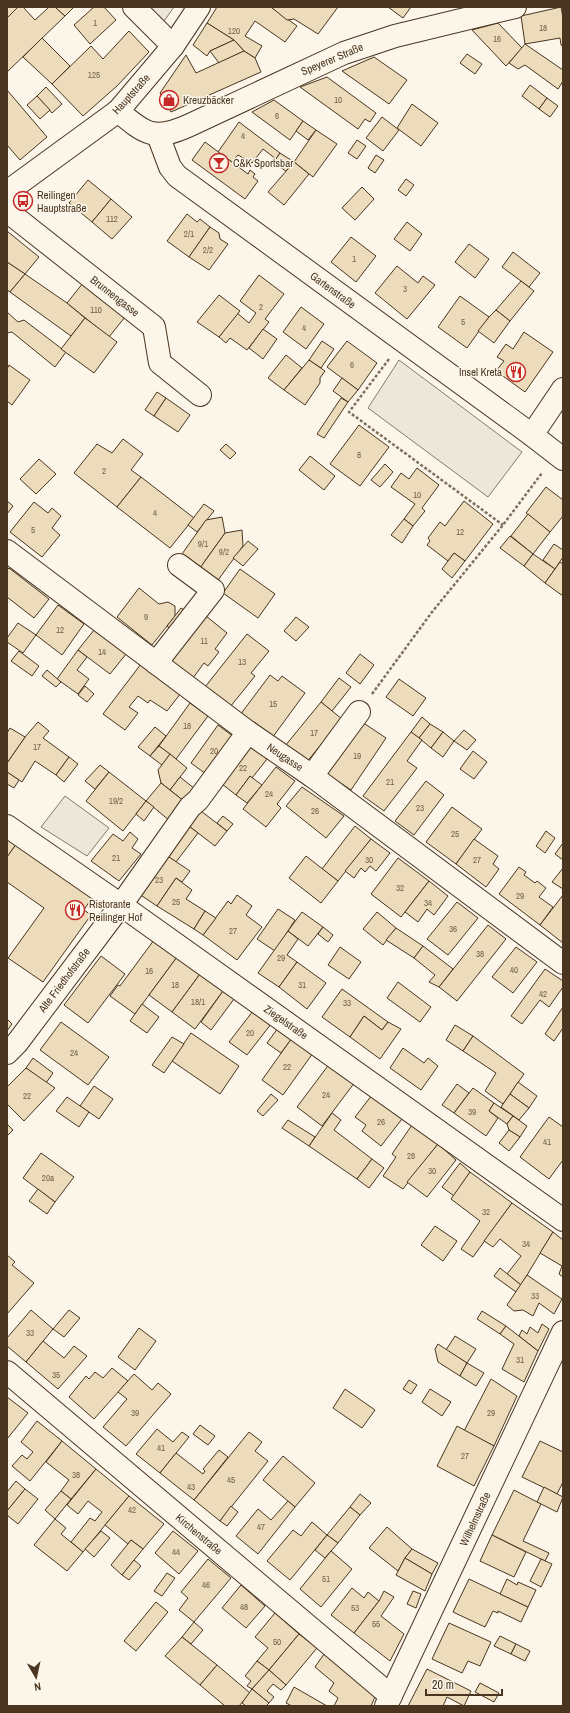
<svg xmlns="http://www.w3.org/2000/svg" width="570" height="1713" viewBox="0 0 570 1713" font-family="'Archivo Narrow',sans-serif">
<rect width="100%" height="100%" fill="#fbf6e9"/>
<!-- parking -->
<g fill="#ede7d9" stroke="#887966">
<polygon points="145,7 174,7 162,24"/>
<polygon points="399,360 522,452 488,497 368,408"/>
<polygon points="65,796 109,828 87,856 41,827"/>
</g>
<!-- building -->
<g fill="#ecdcbc" stroke="#4a3520">
<polygon points="7,7 18,7 7,18"/>
<polygon points="18,7 23,7 35,20 49,7 55,7 65,16 7,72 7,18"/>
<polygon points="55,7 74,7 65,16"/>
<polygon points="94,7 104,7 116,20 90,44 74,25"/>
<polygon points="217,7 271,7 297,26 285,42 255,21 245,36 262,46 255,58 244,51 234,40 207,23"/>
<polygon points="271,7 338,7 318,34 294,19 287,20"/>
<polygon points="388,7 411,7 403,18"/>
<polygon points="561,7 563,18 563,46 561,45 560,38 525,44 521,16"/>
<polygon points="207,23 234,40 210,51 207,56 193,45"/>
<polygon points="498,23 522,48 506,66 472,30"/>
<polygon points="129,31 149,52 117,86 83,116 52,84 91,46 103,59"/>
<polygon points="42,38 70,66 52,84 23,57"/>
<polygon points="234,40 244,51 219,63 210,51"/>
<polygon points="525,44 563,70 563,81 558,89 525,65 518,69 509,63"/>
<polygon points="244,51 255,58 261,72 171,112 160,93 186,55 196,73"/>
<polygon points="467,54 482,64 475,74 460,63"/>
<polygon points="374,57 407,80 389,104 342,71"/>
<polygon points="327,77 376,113 370,122 365,119 358,129 300,87"/>
<polygon points="530,85 547,98 539,109 522,96"/>
<polygon points="46,87 62,104 52,113 37,96"/>
<polygon points="7,90 47,137 20,160 7,145"/>
<polygon points="37,96 50,110 40,119 27,105"/>
<polygon points="547,98 558,106 550,117 539,109"/>
<polygon points="274,100 303,121 290,140 252,112"/>
<polygon points="412,104 438,123 421,146 397,128"/>
<polygon points="382,117 399,130 383,151 366,138"/>
<polygon points="303,121 316,130 308,140 296,131"/>
<polygon points="239,122 280,153 276,159 263,149 252,163 238,155 232,162 218,152"/>
<polygon points="316,130 337,144 313,177 294,162"/>
<polygon points="357,140 366,146 357,159 348,153"/>
<polygon points="205,142 248,174 250,170 255,174 253,177 258,181 245,199 192,160"/>
<polygon points="280,153 294,162 286,171 273,163"/>
<polygon points="376,155 384,160 375,173 368,168"/>
<polygon points="294,162 309,174 284,205 268,192"/>
<polygon points="406,179 414,185 406,196 398,190"/>
<polygon points="88,180 111,199 92,222 69,203"/>
<polygon points="362,187 374,199 355,220 342,208"/>
<polygon points="111,199 132,217 112,239 92,222"/>
<polygon points="187,214 197,222 200,219 210,227 189,257 167,241"/>
<polygon points="407,222 422,234 410,251 394,239"/>
<polygon points="210,227 219,233 220,239 228,244 209,270 189,257"/>
<polygon points="7,231 39,257 25,274 7,262"/>
<polygon points="351,237 376,256 356,282 331,262"/>
<polygon points="469,244 489,259 475,278 455,262"/>
<polygon points="513,252 540,273 529,287 502,267"/>
<polygon points="7,262 25,274 10,292 7,290"/>
<polygon points="397,266 418,283 423,276 435,285 407,319 375,293"/>
<polygon points="25,274 67,303 85,318 71,336 10,292"/>
<polygon points="259,275 284,294 265,319 269,322 247,350 230,338 226,343 219,337 237,313 249,323 256,313 240,301"/>
<polygon points="521,281 534,291 510,321 496,310"/>
<polygon points="83,283 125,317 109,337 67,303"/>
<polygon points="219,295 240,311 219,337 197,322"/>
<polygon points="460,296 489,317 467,348 438,327"/>
<polygon points="301,307 324,324 306,349 283,332"/>
<polygon points="496,310 510,321 494,343 478,331 489,317"/>
<polygon points="7,312 18,322 24,320 66,352 55,367 12,332 7,333"/>
<polygon points="85,318 117,342 94,373 61,349"/>
<polygon points="263,329 277,339 263,359 249,348"/>
<polygon points="524,332 553,352 525,392 496,371 504,361 497,357 506,344 513,349"/>
<polygon points="322,341 334,349 321,368 309,360"/>
<polygon points="347,341 377,363 358,390 327,367"/>
<polygon points="286,355 302,368 284,390 268,378"/>
<polygon points="309,360 325,371 320,378 320,383 305,405 284,390"/>
<polygon points="9,365 30,380 12,405 7,401 7,369"/>
<polygon points="342,378 358,390 348,402 333,391"/>
<polygon points="157,392 166,398 154,416 145,410"/>
<polygon points="166,398 190,415 178,432 154,416"/>
<polygon points="341,398 348,402 324,438 317,434"/>
<polygon points="359,425 389,447 360,486 330,464"/>
<polygon points="123,439 143,454 131,470 141,477 117,507 74,473 97,444 112,453"/>
<polygon points="226,444 236,453 230,459 220,450"/>
<polygon points="310,456 335,476 324,490 299,470"/>
<polygon points="39,459 56,474 36,494 20,479"/>
<polygon points="385,464 393,472 380,487 371,480"/>
<polygon points="417,468 439,485 422,508 425,511 413,526 404,519 415,504 391,487 401,473 409,479"/>
<polygon points="141,477 194,518 170,548 117,507"/>
<polygon points="546,487 563,500 563,516 550,532 526,513"/>
<polygon points="7,501 13,506 7,514"/>
<polygon points="464,501 493,524 465,561 454,553 448,561 427,545 430,541 428,538 440,522 445,526"/>
<polygon points="34,502 48,513 52,508 61,516 52,528 60,535 42,557 10,532"/>
<polygon points="204,504 214,511 197,532 188,525"/>
<polygon points="528,514 550,532 533,554 511,536"/>
<polygon points="222,517 225,533 200,568 182,554 206,520"/>
<polygon points="404,519 413,526 402,543 391,535"/>
<polygon points="242,530 243,546 218,580 200,568 225,533"/>
<polygon points="510,536 533,554 524,566 500,548"/>
<polygon points="248,541 258,549 243,566 233,558"/>
<polygon points="554,544 563,550 563,557 555,569 543,560"/>
<polygon points="454,553 465,561 452,578 442,569"/>
<polygon points="533,554 555,569 545,583 524,566"/>
<polygon points="560,562 563,564 563,596 545,583"/>
<polygon points="9,568 49,599 34,618 7,597 7,570"/>
<polygon points="240,569 275,594 258,618 223,593"/>
<polygon points="139,588 159,604 168,602 175,606 175,616 152,645 117,617"/>
<polygon points="58,605 84,624 62,655 36,635"/>
<polygon points="181,608 190,614 176,633 167,626"/>
<polygon points="206,616 227,633 215,649 219,652 208,666 204,663 193,678 171,661"/>
<polygon points="296,617 309,627 296,641 284,631"/>
<polygon points="18,623 36,635 23,653 7,642 7,638"/>
<polygon points="94,630 126,654 110,674 78,650"/>
<polygon points="247,634 269,651 251,673 255,676 230,707 205,687"/>
<polygon points="78,650 87,657 77,670 89,679 78,694 57,679"/>
<polygon points="19,651 39,666 32,676 11,661"/>
<polygon points="360,654 374,665 360,684 346,673"/>
<polygon points="141,664 181,693 167,711 150,700 148,703 138,696 129,707 138,713 125,730 103,714"/>
<polygon points="47,670 61,682 56,687 42,676"/>
<polygon points="270,675 278,681 282,676 305,693 272,738 240,715"/>
<polygon points="339,678 351,687 332,711 321,702"/>
<polygon points="399,679 426,698 413,716 386,697"/>
<polygon points="85,686 94,694 87,702 78,695"/>
<polygon points="321,702 342,719 306,763 285,746"/>
<polygon points="190,703 208,716 176,759 159,746"/>
<polygon points="422,717 430,724 419,738 411,732"/>
<polygon points="38,722 49,731 43,738 69,757 56,775 35,761 22,782 7,772 7,763 25,737"/>
<polygon points="362,722 386,738 351,790 327,774"/>
<polygon points="430,724 443,732 431,748 419,738"/>
<polygon points="218,725 238,740 210,777 191,763"/>
<polygon points="155,727 166,736 150,756 138,747"/>
<polygon points="10,728 25,737 7,763 7,733"/>
<polygon points="464,730 476,740 467,750 454,741"/>
<polygon points="411,732 422,740 407,761 417,768 384,811 363,796"/>
<polygon points="443,732 454,741 443,757 431,748"/>
<polygon points="245,743 267,759 252,778 250,776 236,795 217,780"/>
<polygon points="159,746 170,754 162,765 150,756"/>
<polygon points="473,751 487,762 474,779 460,769"/>
<polygon points="170,754 187,768 170,790 161,783 158,770"/>
<polygon points="69,757 78,764 64,782 56,775"/>
<polygon points="100,765 109,772 95,789 85,781"/>
<polygon points="276,767 295,781 277,804 281,808 266,827 243,809"/>
<polygon points="7,772 19,780 14,788 7,784"/>
<polygon points="109,772 146,801 123,831 86,801"/>
<polygon points="250,776 262,785 247,803 236,795"/>
<polygon points="180,777 195,789 185,802 170,790"/>
<polygon points="426,781 444,795 414,835 395,821"/>
<polygon points="161,783 185,802 170,821 146,801"/>
<polygon points="302,787 344,816 326,838 286,806"/>
<polygon points="146,801 154,807 144,821 136,814"/>
<polygon points="452,807 482,829 456,864 426,842"/>
<polygon points="197,808 227,831 215,846 185,823"/>
<polygon points="223,816 233,824 227,831 217,823"/>
<polygon points="185,823 198,833 176,862 163,853"/>
<polygon points="355,826 371,839 338,881 322,869"/>
<polygon points="546,831 555,838 545,853 536,846"/>
<polygon points="130,832 138,839 132,848 141,854 119,881 91,861 113,834 123,841"/>
<polygon points="7,836 17,843 7,857"/>
<polygon points="371,839 390,853 376,871 370,866 365,872 361,868 354,878 345,871"/>
<polygon points="474,839 498,856 493,864 499,869 486,887 456,864"/>
<polygon points="17,843 93,896 84,910 91,915 43,982 8,958 44,908 7,882 7,857"/>
<polygon points="563,843 563,860 555,854"/>
<polygon points="163,853 190,871 182,882 176,878 157,906 136,892"/>
<polygon points="306,856 338,881 321,903 289,878"/>
<polygon points="398,858 429,881 401,917 371,894"/>
<polygon points="519,867 526,872 524,875 535,883 537,881 546,888 539,897 553,907 540,925 499,894"/>
<polygon points="563,868 563,889 552,882"/>
<polygon points="176,878 192,890 186,899 205,911 194,929 157,906"/>
<polygon points="429,881 448,896 434,915 427,909 418,922 405,912"/>
<polygon points="237,895 252,906 246,915 262,927 237,960 203,935 228,901 231,904"/>
<polygon points="563,895 563,943 540,925"/>
<polygon points="457,902 478,918 448,955 427,939"/>
<polygon points="278,909 295,920 275,951 257,939"/>
<polygon points="205,911 216,918 203,935 194,929"/>
<polygon points="302,912 323,927 308,946 288,931"/>
<polygon points="377,912 396,928 383,945 363,929"/>
<polygon points="488,925 506,939 457,1001 439,987"/>
<polygon points="323,927 333,935 328,942 318,934"/>
<polygon points="396,928 423,946 414,958 386,940"/>
<polygon points="288,931 298,939 287,955 297,962 279,987 258,973"/>
<polygon points="154,940 177,957 135,1014 110,996 118,985 120,986"/>
<polygon points="423,946 453,969 439,987 429,982 435,975 414,958"/>
<polygon points="340,947 361,962 349,979 328,965"/>
<polygon points="516,947 537,962 513,993 492,977"/>
<polygon points="101,956 125,974 88,1023 64,1005"/>
<polygon points="177,957 200,974 172,1012 149,995"/>
<polygon points="297,962 326,983 307,1009 279,987"/>
<polygon points="545,969 563,981 563,987 549,1007 540,1000 522,1024 511,1016"/>
<polygon points="200,974 223,991 195,1029 172,1012"/>
<polygon points="398,982 431,1007 420,1022 387,998"/>
<polygon points="342,989 388,1022 382,1030 364,1016 350,1037 322,1017"/>
<polygon points="223,991 234,999 211,1030 201,1022"/>
<polygon points="142,1004 159,1017 147,1033 130,1021"/>
<polygon points="563,1007 563,1028 554,1041 545,1034"/>
<polygon points="253,1011 271,1024 247,1055 229,1042"/>
<polygon points="364,1016 382,1030 388,1022 401,1029 380,1059 350,1037"/>
<polygon points="7,1019 12,1024 7,1031"/>
<polygon points="61,1022 109,1057 88,1085 40,1050"/>
<polygon points="455,1025 473,1036 463,1051 446,1040"/>
<polygon points="278,1028 292,1038 281,1053 267,1043"/>
<polygon points="191,1033 239,1066 220,1094 172,1061"/>
<polygon points="473,1036 524,1074 503,1104 485,1091 496,1073 463,1051"/>
<polygon points="172,1037 184,1044 164,1073 152,1065"/>
<polygon points="292,1038 313,1053 283,1095 262,1080"/>
<polygon points="403,1048 424,1063 428,1058 438,1066 421,1090 390,1068"/>
<polygon points="33,1058 53,1073 46,1083 26,1068"/>
<polygon points="330,1063 355,1082 322,1126 297,1107"/>
<polygon points="26,1068 55,1088 24,1121 7,1104 7,1087"/>
<polygon points="518,1082 537,1096 529,1108 510,1094"/>
<polygon points="457,1084 469,1093 454,1113 442,1105"/>
<polygon points="94,1086 113,1099 99,1119 80,1106"/>
<polygon points="473,1088 494,1103 489,1111 498,1118 486,1136 454,1113"/>
<polygon points="271,1094 278,1100 263,1116 257,1111"/>
<polygon points="510,1094 529,1108 519,1120 501,1107"/>
<polygon points="372,1095 402,1119 381,1146 362,1131 366,1125 355,1117"/>
<polygon points="67,1097 89,1112 79,1127 56,1111"/>
<polygon points="494,1103 513,1116 507,1124 489,1111"/>
<polygon points="332,1113 341,1120 334,1130 372,1159 357,1179 309,1146"/>
<polygon points="513,1116 527,1126 520,1137 509,1130 507,1124"/>
<polygon points="549,1117 563,1127 563,1160 549,1179 520,1157"/>
<polygon points="288,1120 315,1137 309,1146 282,1128"/>
<polygon points="7,1124 13,1130 7,1136"/>
<polygon points="412,1125 438,1144 403,1189 383,1176 396,1157 392,1154"/>
<polygon points="509,1130 520,1137 509,1151 499,1143"/>
<polygon points="438,1144 456,1160 427,1197 407,1182"/>
<polygon points="41,1153 74,1177 55,1202 23,1178"/>
<polygon points="372,1159 384,1168 369,1188 357,1179"/>
<polygon points="460,1163 470,1172 454,1196 442,1187"/>
<polygon points="470,1172 512,1203 473,1257 461,1249 480,1221 451,1199"/>
<polygon points="38,1189 55,1202 47,1214 29,1201"/>
<polygon points="512,1203 553,1232 521,1285 507,1274 521,1256 500,1239 493,1247 484,1241"/>
<polygon points="435,1226 457,1241 443,1261 421,1245"/>
<polygon points="553,1232 563,1240 563,1277 559,1274 562,1266 540,1253"/>
<polygon points="7,1255 15,1262 12,1265 34,1283 7,1314"/>
<polygon points="500,1268 521,1285 516,1292 494,1276"/>
<polygon points="527,1275 562,1299 554,1314 539,1303 533,1316 523,1310 514,1311 507,1305"/>
<polygon points="31,1310 53,1329 26,1362 7,1346 7,1338"/>
<polygon points="69,1310 80,1318 64,1337 53,1329"/>
<polygon points="482,1311 506,1326 500,1334 477,1319"/>
<polygon points="542,1324 549,1329 538,1351 519,1336 522,1330 527,1334 530,1327 538,1333"/>
<polygon points="506,1326 538,1351 524,1382 502,1369 514,1344 500,1334"/>
<polygon points="139,1328 156,1341 135,1370 118,1357"/>
<polygon points="455,1336 476,1349 467,1363 446,1350"/>
<polygon points="43,1341 64,1358 74,1346 87,1356 58,1389 26,1362"/>
<polygon points="438,1344 467,1363 460,1376 438,1362 435,1349"/>
<polygon points="467,1363 484,1373 476,1386 460,1376"/>
<polygon points="112,1368 128,1381 94,1419 69,1397 86,1376 89,1379 95,1372 103,1378"/>
<polygon points="134,1374 152,1390 158,1383 171,1394 126,1446 103,1427 127,1399 118,1392"/>
<polygon points="491,1379 517,1396 494,1446 464,1431"/>
<polygon points="409,1380 417,1385 411,1394 403,1389"/>
<polygon points="345,1389 375,1410 362,1428 333,1408"/>
<polygon points="430,1389 451,1402 442,1416 422,1402"/>
<polygon points="7,1397 28,1413 7,1439"/>
<polygon points="37,1421 62,1441 30,1481 12,1466 22,1455 27,1459 33,1452 21,1442"/>
<polygon points="200,1425 215,1436 208,1445 193,1434"/>
<polygon points="457,1426 494,1446 474,1486 437,1466"/>
<polygon points="157,1429 173,1442 182,1432 189,1437 160,1473 136,1454"/>
<polygon points="249,1432 262,1442 255,1451 268,1461 220,1521 194,1500"/>
<polygon points="62,1441 96,1469 71,1499 61,1491 69,1480 46,1462"/>
<polygon points="540,1441 563,1452 563,1482 557,1494 522,1477"/>
<polygon points="219,1450 228,1457 194,1500 160,1473 176,1453 203,1474 205,1471 203,1469"/>
<polygon points="283,1456 315,1483 295,1507 263,1480"/>
<polygon points="96,1469 129,1496 83,1552 71,1542 90,1518 95,1521 102,1512 88,1501 78,1514 67,1505"/>
<polygon points="16,1481 25,1489 7,1511 7,1492"/>
<polygon points="544,1487 563,1497 557,1512 537,1502"/>
<polygon points="25,1489 38,1499 18,1524 7,1515 7,1511"/>
<polygon points="514,1490 541,1504 523,1541 549,1553 545,1561 492,1535"/>
<polygon points="61,1491 71,1499 55,1519 45,1510"/>
<polygon points="360,1494 371,1503 360,1515 350,1507"/>
<polygon points="129,1496 164,1524 143,1549 131,1540 128,1544 105,1525"/>
<polygon points="288,1501 295,1507 258,1554 236,1536 258,1509 271,1520"/>
<polygon points="231,1506 238,1512 227,1526 220,1521"/>
<polygon points="350,1507 360,1515 338,1543 327,1535"/>
<polygon points="55,1519 66,1528 61,1534 83,1552 67,1571 34,1545"/>
<polygon points="312,1522 327,1535 290,1580 267,1561 293,1530 301,1536"/>
<polygon points="387,1527 412,1549 405,1558 398,1571 369,1548"/>
<polygon points="101,1531 110,1538 94,1557 85,1549"/>
<polygon points="173,1531 198,1551 179,1574 155,1553"/>
<polygon points="327,1535 338,1543 325,1558 315,1550"/>
<polygon points="492,1535 526,1552 514,1577 480,1561"/>
<polygon points="131,1540 143,1549 122,1575 111,1565"/>
<polygon points="412,1549 438,1563 432,1574 405,1558"/>
<polygon points="331,1551 352,1569 321,1607 300,1589"/>
<polygon points="405,1558 432,1574 425,1591 396,1575"/>
<polygon points="208,1559 231,1578 194,1622 179,1610 188,1598 181,1592"/>
<polygon points="541,1559 552,1564 541,1587 530,1581"/>
<polygon points="134,1560 141,1566 129,1580 122,1575"/>
<polygon points="167,1573 175,1578 162,1596 154,1591"/>
<polygon points="469,1579 528,1607 521,1622 498,1611 498,1613 493,1611 485,1627 453,1612"/>
<polygon points="507,1579 517,1585 518,1582 536,1590 528,1607 500,1594"/>
<polygon points="241,1585 265,1606 246,1628 222,1608"/>
<polygon points="352,1588 364,1598 368,1592 379,1601 354,1633 331,1615"/>
<polygon points="384,1591 394,1597 381,1616 404,1634 390,1661 354,1633 379,1601"/>
<polygon points="413,1591 421,1594 416,1608 407,1604"/>
<polygon points="156,1602 168,1612 136,1651 124,1641"/>
<polygon points="275,1613 299,1634 269,1670 257,1661 268,1648 255,1637"/>
<polygon points="194,1622 203,1630 191,1644 182,1637"/>
<polygon points="449,1623 491,1642 480,1666 468,1661 462,1673 432,1659"/>
<polygon points="299,1634 317,1648 286,1685 269,1670"/>
<polygon points="500,1636 516,1644 511,1654 494,1646"/>
<polygon points="182,1637 217,1665 200,1685 165,1656"/>
<polygon points="516,1644 530,1651 525,1661 511,1654"/>
<polygon points="324,1654 375,1697 371,1706 334,1706 338,1698 329,1691 334,1683 315,1667"/>
<polygon points="257,1661 269,1670 252,1689 247,1686 251,1681 245,1676"/>
<polygon points="217,1665 250,1693 239,1706 225,1706 200,1685"/>
<polygon points="427,1669 471,1691 464,1706 447,1697 443,1706 408,1706"/>
<polygon points="269,1670 286,1685 281,1690 273,1684 267,1691 274,1697 269,1703 252,1689"/>
<polygon points="480,1683 499,1693 494,1702 475,1692"/>
<polygon points="294,1687 327,1706 292,1706 286,1703"/>
<polygon points="252,1689 269,1703 266,1706 246,1706 242,1703"/>
</g>
<g fill="none" stroke-linecap="round" stroke-linejoin="round">
<!-- minor casing -->
<g stroke="#4a3520" stroke-width="24">
<g id="minor">
<polyline points="134,7 173,46"/>
<path d="M118,111C146,135 155,141 190,125L344,53L395,36L515,7"/>
<polyline points="158,135 170,167 177,176 532,435 563,459"/>
<polyline points="7,192 118,111 173,46 199,7"/>
<polyline points="7,211 154,327 160,363 200,395"/>
<polyline points="532,435 563,389"/>
<polyline points="7,551 248,732 312,776 563,963"/>
<polyline points="156,663 213,590 179,565"/>
<polyline points="312,776 359,712"/>
<polyline points="7,826 121,905 563,1220"/>
<polyline points="7,1053 17,1043 121,905 190,807 198,800 248,732"/>
<polyline points="7,1372 391,1696"/>
<polyline points="386,1706 563,1332"/>
</g>
</g>
<!-- path -->
<g stroke="#7f6f5c" stroke-width="2.5" stroke-dasharray="3 2" stroke-linecap="butt">
<polyline points="389,359 349,412 503,525"/>
<polyline points="372,694 432,612 503,525 542,473"/>
</g>
<!-- minor -->
<use href="#minor" stroke="#fbf6e9" stroke-width="22"/>
</g>
<!-- icons -->
<defs>
<g id="shop-ring" transform="scale(1)"><circle r="9.5" fill="#fbf6e9" stroke="#c62828" stroke-width="1.5"/><path d="M-5-2.5h2.3a2.7 3.5 0 0 1 5.4 0H5L5.5 6h-11ZM-1.5-2.5h3a1.5 2.3 0 0 0-3 0Z" fill="#c62828"/></g>
<g id="bar-ring" transform="scale(1)"><circle r="9.5" fill="#fbf6e9" stroke="#c62828" stroke-width="1.5"/><path d="M-6-5H6L.8 .8V4.5H3.5V6h-7V4.5H-.8V.8Z" fill="#c62828"/></g>
<g id="bus-ring" transform="scale(1)"><circle r="9.5" fill="#fbf6e9" stroke="#c62828" stroke-width="1.5"/><path d="M-5-6H5V4H4V6H2V4H-2V6H-4V4H-5ZM-3.5-4V0h7V-4ZM-3.5 1.2v1.5H-2V1.2ZM2 1.2v1.5H3.5V1.2Z" fill="#c62828"/></g>
<g id="restaurant-ring" transform="scale(1)"><circle r="9.5" fill="#fbf6e9" stroke="#c62828" stroke-width="1.5"/><path d="M-5-6h1v4h1v-4h1v4h1v-4h1v5L-1.5 .5V6h-2V.5L-5-1ZM5-6V6H3V1.5H1.5Q1.5-4 5-6Z" fill="#c62828"/></g>
</defs>
<g fill-rule="evenodd">
<use href="#shop-ring" x="169" y="100"/>
<use href="#bar-ring" x="219" y="163"/>
<use href="#bus-ring" x="23" y="201"/>
<use href="#restaurant-ring" x="516" y="372"/>
<use href="#restaurant-ring" x="75" y="910"/>
</g>
<g text-anchor="middle" stroke-width="3" stroke-linejoin="round" paint-order="stroke">
<!-- number labels -->
<g font-size="9" fill="#725f47">
<text x="95" y="26">1</text>
<text x="543" y="31">18</text>
<text x="234" y="34">120</text>
<text x="497" y="42">16</text>
<text x="94" y="78">125</text>
<text x="338" y="103">10</text>
<text x="277" y="119">6</text>
<text x="243" y="139">4</text>
<text x="112" y="222">112</text>
<text x="189" y="237">2/1</text>
<text x="208" y="253">2/2</text>
<text x="354" y="262">1</text>
<text x="405" y="292">3</text>
<text x="261" y="310">2</text>
<text x="96" y="313">110</text>
<text x="463" y="325">5</text>
<text x="304" y="331">4</text>
<text x="352" y="368">6</text>
<text x="359" y="458">8</text>
<text x="104" y="474">2</text>
<text x="417" y="498">10</text>
<text x="155" y="516">4</text>
<text x="33" y="533">5</text>
<text x="460" y="535">12</text>
<text x="203" y="547">9/1</text>
<text x="224" y="555">9/2</text>
<text x="146" y="620">9</text>
<text x="60" y="633">12</text>
<text x="204" y="644">11</text>
<text x="102" y="655">14</text>
<text x="242" y="665">13</text>
<text x="273" y="707">15</text>
<text x="187" y="729">18</text>
<text x="314" y="736">17</text>
<text x="37" y="750">17</text>
<text x="214" y="754">20</text>
<text x="357" y="759">19</text>
<text x="243" y="771">22</text>
<text x="390" y="785">21</text>
<text x="269" y="797">24</text>
<text x="116" y="804">19/2</text>
<text x="420" y="811">23</text>
<text x="315" y="814">26</text>
<text x="455" y="837">25</text>
<text x="116" y="861">21</text>
<text x="369" y="863">30</text>
<text x="477" y="863">27</text>
<text x="159" y="883">23</text>
<text x="400" y="891">32</text>
<text x="520" y="899">29</text>
<text x="176" y="905">25</text>
<text x="428" y="906">34</text>
<text x="453" y="932">36</text>
<text x="233" y="934">27</text>
<text x="480" y="957">38</text>
<text x="281" y="961">29</text>
<text x="514" y="973">40</text>
<text x="149" y="974">16</text>
<text x="175" y="988">18</text>
<text x="302" y="988">31</text>
<text x="543" y="997">42</text>
<text x="198" y="1005">18/1</text>
<text x="347" y="1006">33</text>
<text x="250" y="1036">20</text>
<text x="74" y="1056">24</text>
<text x="287" y="1070">22</text>
<text x="326" y="1098">24</text>
<text x="27" y="1099">22</text>
<text x="472" y="1115">39</text>
<text x="381" y="1125">26</text>
<text x="547" y="1145">41</text>
<text x="411" y="1159">28</text>
<text x="432" y="1174">30</text>
<text x="48" y="1181">20a</text>
<text x="486" y="1215">32</text>
<text x="526" y="1247">34</text>
<text x="535" y="1299">33</text>
<text x="30" y="1336">33</text>
<text x="520" y="1363">31</text>
<text x="56" y="1378">35</text>
<text x="135" y="1416">39</text>
<text x="491" y="1416">29</text>
<text x="161" y="1451">41</text>
<text x="465" y="1459">27</text>
<text x="76" y="1478">38</text>
<text x="231" y="1483">45</text>
<text x="191" y="1490">43</text>
<text x="132" y="1513">42</text>
<text x="261" y="1530">47</text>
<text x="176" y="1555">44</text>
<text x="326" y="1582">51</text>
<text x="206" y="1588">46</text>
<text x="244" y="1610">48</text>
<text x="355" y="1611">53</text>
<text x="376" y="1627">55</text>
<text x="277" y="1645">50</text>
</g>
<!-- street labels -->
<g font-size="11" fill="#4a3520" stroke="#fbf6e9">
<text transform="translate(332 59) rotate(-23)" y="4">Speyerer Straße</text>
<text transform="translate(131 94) rotate(-48)" y="4">Hauptstraße</text>
<text transform="translate(333 290) rotate(36)" y="4">Gartenstraße</text>
<text transform="translate(115 296) rotate(38)" y="4">Brunnengasse</text>
<text transform="translate(285 757) rotate(34)" y="4">Neugasse</text>
<text transform="translate(64 980) rotate(-53)" y="4">Alte Friedhofstraße</text>
<text transform="translate(286 1022) rotate(35)" y="4">Ziegelstraße</text>
<text transform="translate(475 1519) rotate(-65)" y="4">Wilhelmstraße</text>
<text transform="translate(199 1534) rotate(40)" y="4">Kirchenstraße</text>
</g>
<!-- poi labels -->
<g font-size="11" fill="#4a3520" stroke="#fbf6e9" text-anchor="start">
<text x="183" y="104">Kreuzbäcker</text>
<text x="233" y="167">C&amp;K Sportsbar</text>
<text x="37" y="199">Reilingen<tspan x="37" dy="13">Hauptstraße</tspan></text>
<text x="502" y="376" text-anchor="end">Insel Kreta</text>
<text x="89" y="908">Ristorante<tspan x="89" dy="13">Reilinger Hof</tspan></text>
</g>
</g>
<!-- border -->
<rect width="570" height="1713" fill="none" stroke="#4a3520" stroke-width="16"/>
<!-- north arrow -->
<g transform="translate(36 1677) rotate(171)" stroke="#fbf6e9" stroke-width="3" paint-order="stroke">
<path d="M0-3L7 15L0 10L-7 15Z" fill="#4a3520"/>
<text y="-6" font-size="11" font-weight="bold" text-anchor="middle" fill="#4a3520">N</text>
</g>
<!-- scale -->
<path d="M426 1689v6h76v-6" fill="none" stroke="#4a3520" stroke-width="2"/>
<text x="432" y="1689" font-size="12" fill="#4a3520" stroke="#fbf6e9" stroke-width="3" paint-order="stroke">20 m</text>
</svg>
